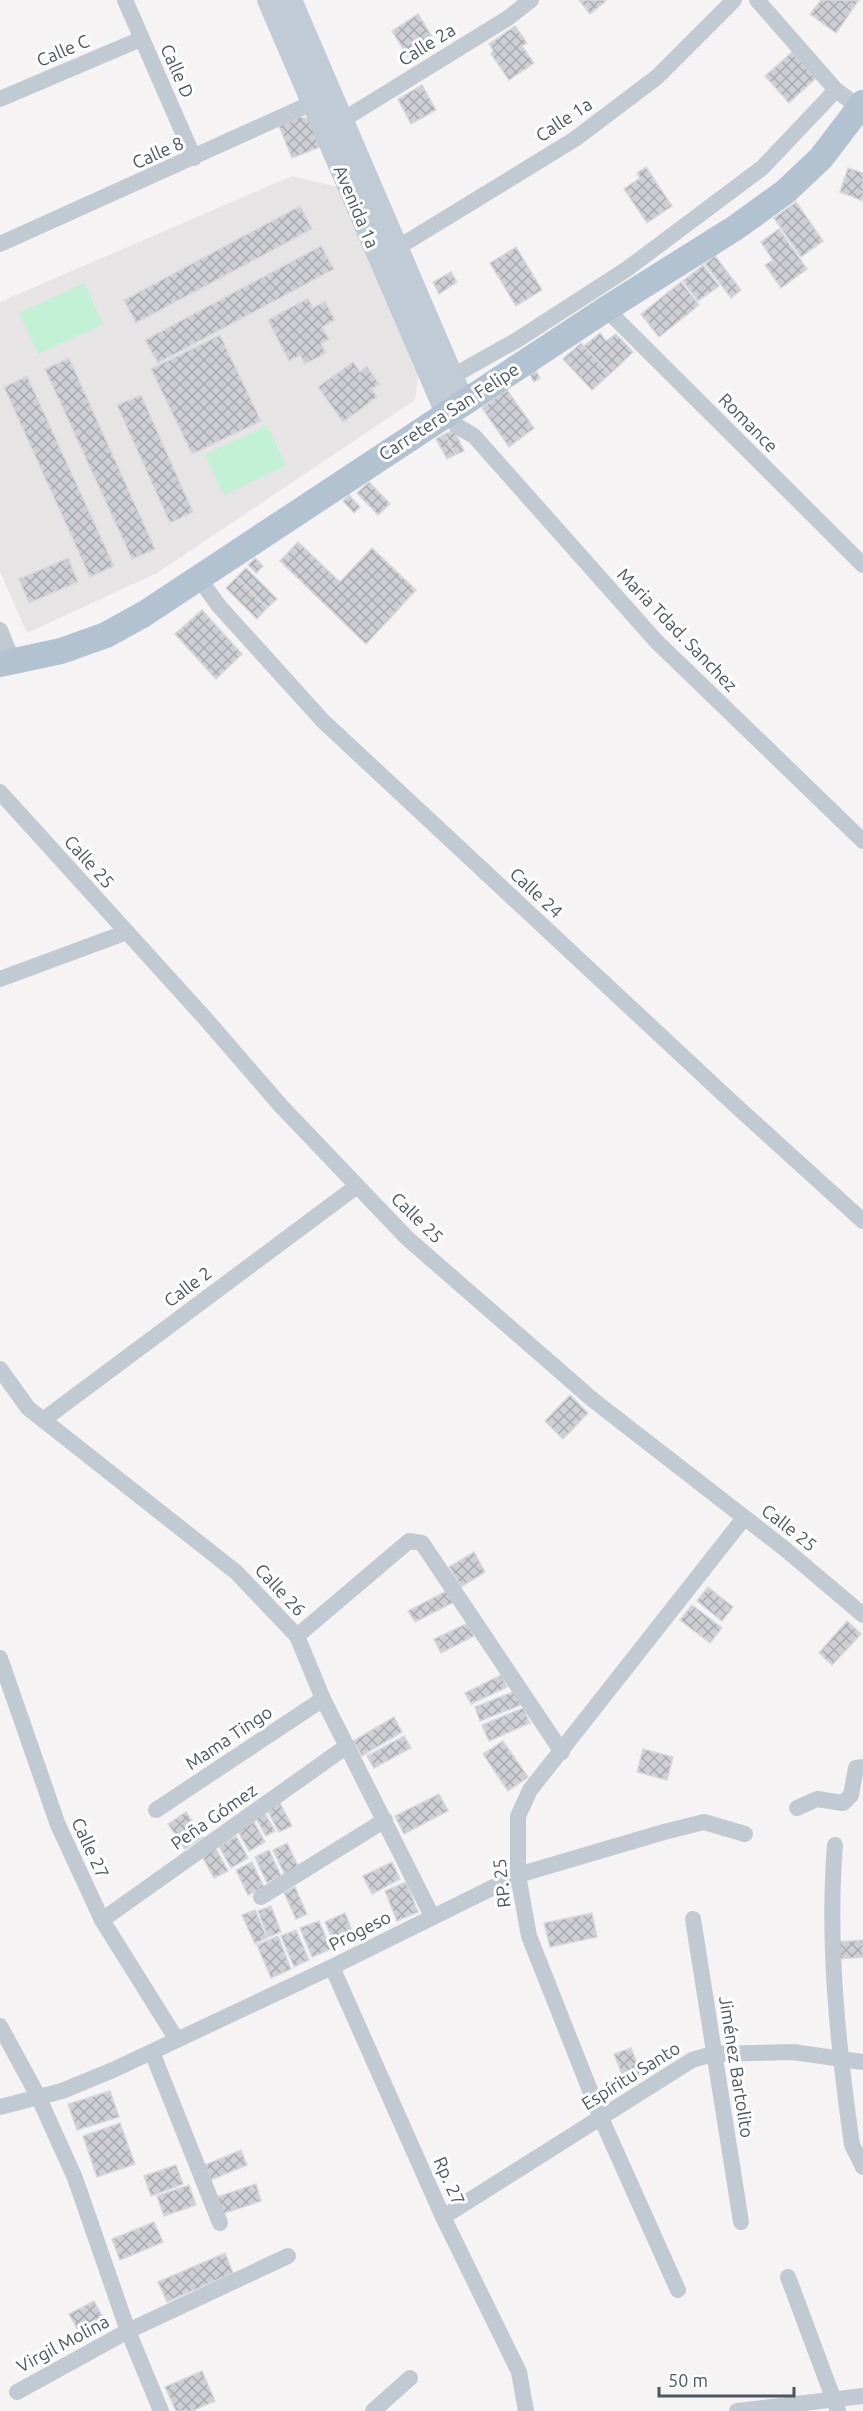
<svg xmlns="http://www.w3.org/2000/svg" width="863" height="2411" viewBox="0 0 863 2411" font-family="Ubuntu,sans-serif">
<defs>
<pattern id="building-cross-hatch" width="8" height="8" patternUnits="userSpaceOnUse" patternTransform="scale(1.5)"><rect width="8" height="8" fill="#cdcfd5"/><path d="M0 0l8 8M0 8l8-8" fill="none" stroke="#a8abb0"/></pattern>
</defs>
<rect width="100%" height="100%" fill="#f5f3f3"/>
<!-- education -->
<polygon fill="#e6e4e5" points="292,176 338,187 418,375 415,400 157,573 27,633 0,572 0,302"/>
<!-- park -->
<g fill="#c3f1d5">
<polygon points="84,283 103,324 38,354 19,313"/>
<polygon points="267,425 286,465 224,495 205,455"/>
</g>
<!-- building -->
<g fill="url(#building-cross-hatch)" stroke="#d7d9de" stroke-width="1.5">
<polygon points="579,0 605,0 606,1 590,14"/>
<polygon points="821,0 859,0 836,33 810,14"/>
<polygon points="418,14 437,45 411,62 392,31"/>
<polygon points="515,26 527,43 522,46 534,63 509,80 491,54 493,50 489,44"/>
<polygon points="792,52 816,78 789,103 765,76"/>
<polygon points="422,85 436,110 411,124 398,99"/>
<polygon points="299,117 309,119 320,147 292,158 279,126"/>
<polygon points="646,167 672,206 647,223 624,189 640,178 637,173"/>
<polygon points="848,168 863,173 863,201 840,192"/>
<polygon points="796,202 823,241 801,257 774,218"/>
<polygon points="300,206 312,229 136,323 124,300"/>
<polygon points="779,229 807,269 781,288 765,265 773,260 761,242"/>
<polygon points="321,246 334,269 158,363 145,340"/>
<polygon points="516,247 542,290 516,306 490,263"/>
<polygon points="715,256 741,290 731,298 705,264"/>
<polygon points="703,265 719,286 698,301 683,281"/>
<polygon points="451,272 457,282 439,294 433,282"/>
<polygon points="681,282 699,305 659,337 641,314"/>
<polygon points="308,298 313,308 325,301 335,320 322,327 329,339 321,344 326,353 305,364 300,355 289,361 268,320"/>
<polygon points="600,333 606,341 616,334 633,352 610,374 584,346"/>
<polygon points="220,335 261,421 192,454 151,369"/>
<polygon points="581,343 610,374 592,390 563,359"/>
<polygon points="69,358 155,549 132,559 45,369"/>
<polygon points="353,362 360,372 367,366 379,384 372,389 377,397 343,422 318,387"/>
<polygon points="536,371 540,378 534,382 530,375"/>
<polygon points="27,376 114,566 90,577 4,387"/>
<polygon points="507,390 534,428 509,447 482,408"/>
<polygon points="141,395 193,512 170,523 117,405"/>
<polygon points="454,430 464,451 455,455 445,434"/>
<polygon points="445,434 455,455 447,459 436,439"/>
<polygon points="369,482 390,504 378,515 357,493"/>
<polygon points="349,495 360,507 354,513 343,501"/>
<polygon points="298,542 340,582 372,548 416,590 366,644 280,561"/>
<polygon points="68,558 78,582 29,603 19,579"/>
<polygon points="255,558 263,566 256,573 248,565"/>
<polygon points="246,568 277,599 267,608 237,577"/>
<polygon points="237,577 267,608 257,619 226,588"/>
<polygon points="202,610 242,654 216,679 175,634"/>
<polygon points="570,1395 588,1413 563,1439 545,1421"/>
<polygon points="474,1552 485,1572 461,1587 449,1567"/>
<polygon points="708,1587 733,1607 722,1621 697,1601"/>
<polygon points="450,1589 456,1601 415,1622 408,1611"/>
<polygon points="692,1605 722,1628 710,1643 680,1620"/>
<polygon points="847,1621 861,1634 832,1665 819,1653"/>
<polygon points="468,1623 474,1636 441,1653 434,1639"/>
<polygon points="501,1675 507,1687 471,1704 465,1693"/>
<polygon points="515,1691 521,1705 480,1721 475,1707"/>
<polygon points="523,1708 530,1723 489,1741 482,1725"/>
<polygon points="394,1717 402,1732 362,1756 353,1741"/>
<polygon points="404,1736 411,1748 374,1768 367,1756"/>
<polygon points="503,1741 528,1777 508,1791 483,1754"/>
<polygon points="643,1749 673,1757 667,1780 637,1772"/>
<polygon points="439,1794 448,1811 404,1834 395,1816"/>
<polygon points="279,1801 292,1826 279,1832 266,1808"/>
<polygon points="263,1810 275,1831 266,1836 254,1815"/>
<polygon points="186,1812 203,1837 185,1849 168,1824"/>
<polygon points="254,1822 265,1842 249,1851 238,1831"/>
<polygon points="236,1836 248,1858 231,1868 219,1846"/>
<polygon points="287,1843 299,1868 285,1875 273,1850"/>
<polygon points="215,1847 228,1871 214,1878 201,1854"/>
<polygon points="269,1850 281,1876 267,1883 255,1857"/>
<polygon points="252,1862 264,1887 248,1895 236,1870"/>
<polygon points="392,1862 400,1879 372,1894 363,1876"/>
<polygon points="406,1882 418,1912 397,1921 385,1891"/>
<polygon points="295,1887 307,1914 296,1919 284,1892"/>
<polygon points="271,1906 281,1932 268,1937 258,1911"/>
<polygon points="255,1910 267,1938 255,1944 242,1915"/>
<polygon points="345,1913 355,1938 336,1947 325,1922"/>
<polygon points="592,1913 597,1937 550,1947 544,1923"/>
<polygon points="319,1921 331,1949 312,1957 300,1928"/>
<polygon points="296,1930 309,1960 294,1967 281,1936"/>
<polygon points="278,1936 291,1969 271,1978 257,1945"/>
<polygon points="863,1940 863,1957 839,1959 838,1942"/>
<polygon points="631,2048 642,2076 625,2082 614,2054"/>
<polygon points="110,2091 119,2117 77,2130 68,2104"/>
<polygon points="120,2123 135,2164 97,2177 83,2136"/>
<polygon points="241,2150 247,2165 211,2180 205,2165"/>
<polygon points="176,2165 183,2184 151,2196 144,2176"/>
<polygon points="256,2184 261,2201 222,2214 217,2197"/>
<polygon points="189,2185 196,2205 164,2216 157,2196"/>
<polygon points="154,2222 163,2242 120,2260 112,2239"/>
<polygon points="225,2253 233,2273 167,2302 158,2282"/>
<polygon points="94,2301 105,2321 80,2334 69,2314"/>
<polygon points="202,2371 215,2401 192,2411 176,2411 165,2387"/>
</g>
<g fill="none" stroke-linecap="round" stroke-linejoin="round">
<!-- street -->
<g stroke="#c1cad2" stroke-width="16">
<polyline points="125,0 194,158"/>
<polyline points="757,0 836,90 860,108"/>
<polyline points="0,99 141,39"/>
<polyline points="341,121 508,18 531,0"/>
<polyline points="0,244 321,99"/>
<polyline points="397,248 575,139 657,77 734,0"/>
<polyline points="606,309 863,565"/>
<polyline points="443,374 453,376 517,340 627,269 762,168 836,90"/>
<polyline points="446,413 457,426 474,436 656,641 863,841"/>
<polyline points="198,577 219,606 323,721 735,1105 863,1221"/>
<polyline points="0,630 13,662"/>
<polyline points="0,792 204,1017 281,1106 407,1238 593,1400 785,1549 863,1615"/>
<polyline points="0,979 127,932"/>
<polyline points="0,1369 28,1408 236,1572 297,1636 323,1699 432,1916"/>
<polyline points="43,1420 357,1186"/>
<polyline points="297,1636 409,1541 422,1543 562,1752"/>
<polyline points="0,1658 58,1825 102,1920 177,2040"/>
<polyline points="797,1808 817,1799 843,1803 851,1795 856,1768 863,1767"/>
<polyline points="156,1810 323,1699"/>
<path d="M835,1845C827,1944 838,2046 852,2145L863,2167"/>
<polyline points="261,1897 385,1820"/>
<polyline points="693,1919 741,2222"/>
<polyline points="102,1920 347,1746"/>
<polyline points="332,1967 443,2217 519,2372 526,2411"/>
<polyline points="0,2026 38,2096 75,2178 128,2331 161,2411"/>
<polyline points="152,2052 220,2223"/>
<polyline points="0,2107 62,2091 113,2070 332,1967 518,1875 664,1832 704,1822 745,1834"/>
<polyline points="443,2217 692,2060 713,2054 793,2052 863,2062"/>
<polyline points="788,2277 838,2411"/>
<polyline points="678,2290 601,2118 529,1936 518,1875 518,1816 530,1790 744,1518"/>
<polyline points="17,2392 128,2331 288,2256"/>
<polyline points="373,2411 410,2378"/>
<polyline points="737,2411 863,2396"/>
</g>
<!-- secondary -->
<g stroke="#c1cbd6" stroke-width="22">
<polyline points="268,0 446,413"/>
<polyline points="291,0 464,403"/>
</g>
<!-- primary -->
<polyline stroke="#b3c2d1" stroke-width="26" points="0,664 61,651 106,635 144,614 606,309 735,228 785,192 821,158 863,103"/>
</g>
<g text-anchor="middle" stroke-width="6" stroke-linejoin="round" paint-order="stroke">
<!-- street labels -->
<g font-size="18" fill="#4a5661" stroke="#fff">
<text transform="translate(427 45) rotate(-32)" y="6">Calle 2a</text>
<text transform="translate(63 51) rotate(-23)" y="6">Calle C</text>
<text transform="translate(177 71) rotate(66)" y="6">Calle D</text>
<text transform="translate(564 120) rotate(-34)" y="6">Calle 1a</text>
<text transform="translate(158 153) rotate(-24)" y="6">Calle 8</text>
<text transform="translate(356 207) rotate(67)" y="6">Avenida 1a</text>
<text transform="translate(449 412) rotate(-33)" y="6">Carretera San Felipe</text>
<text transform="translate(748 423) rotate(45)" y="6">Romance</text>
<text transform="translate(677 630) rotate(46)" y="6">Maria Tdad. Sanchez</text>
<text transform="translate(89 862) rotate(48)" y="6">Calle 25</text>
<text transform="translate(536 893) rotate(43)" y="6">Calle 24</text>
<text transform="translate(417 1218) rotate(44)" y="6">Calle 25</text>
<text transform="translate(188 1287) rotate(-37)" y="6">Calle 2</text>
<text transform="translate(789 1528) rotate(38)" y="6">Calle 25</text>
<text transform="translate(280 1590) rotate(47)" y="6">Calle 26</text>
<text transform="translate(229 1738) rotate(-34)" y="6">Mama Tingo</text>
<text transform="translate(214 1817) rotate(-35)" y="6">Peña Gómez</text>
<text transform="translate(90 1848) rotate(65)" y="6">Calle 27</text>
<text transform="translate(502 1883) rotate(-96)" y="6">RP. 25</text>
<text transform="translate(360 1931) rotate(-27)" y="6">Progeso</text>
<text transform="translate(736 2067) rotate(81)" y="6">Jiménez Bartolito</text>
<text transform="translate(631 2076) rotate(-32)" y="6">Espíritu Santo</text>
<text transform="translate(449 2181) rotate(66)" y="6">Rp. 27</text>
<text transform="translate(63 2344) rotate(-28)" y="6">Virgil Molina</text>
</g>
</g>
<!-- scale -->
<path d="M659 2387v9h135v-9" fill="none" stroke="#4a5661" stroke-width="3"/>
<text x="668" y="2387" font-size="18" fill="#4a5661" stroke="#ffffff" stroke-width="4.5" paint-order="stroke">50 m</text>
</svg>
